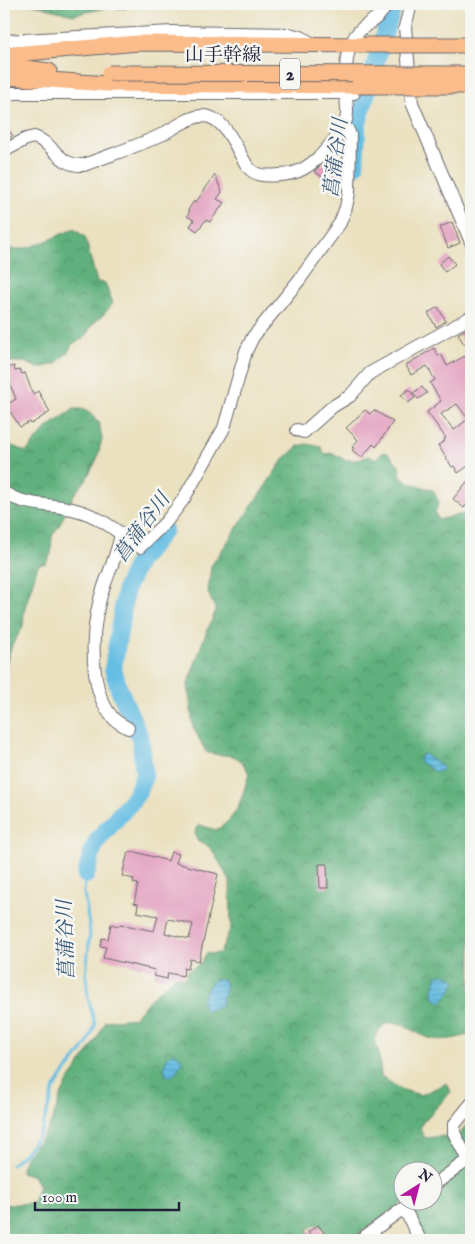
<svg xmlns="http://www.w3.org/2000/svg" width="475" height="1244" viewBox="0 0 475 1244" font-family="'IM FELL English','Noto Serif JP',serif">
<defs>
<pattern id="forest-crowns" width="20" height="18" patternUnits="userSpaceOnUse" patternTransform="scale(1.25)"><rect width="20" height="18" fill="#5fb07c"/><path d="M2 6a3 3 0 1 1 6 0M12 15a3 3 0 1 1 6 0" fill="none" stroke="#4e8f67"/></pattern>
<pattern id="water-rules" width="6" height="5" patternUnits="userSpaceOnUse" patternTransform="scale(1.25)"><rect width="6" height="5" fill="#66bee3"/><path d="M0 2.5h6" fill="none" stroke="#549ab9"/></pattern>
</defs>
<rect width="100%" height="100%" fill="#f6f6f2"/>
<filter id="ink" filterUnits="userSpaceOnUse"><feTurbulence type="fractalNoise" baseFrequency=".02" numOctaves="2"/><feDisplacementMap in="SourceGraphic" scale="10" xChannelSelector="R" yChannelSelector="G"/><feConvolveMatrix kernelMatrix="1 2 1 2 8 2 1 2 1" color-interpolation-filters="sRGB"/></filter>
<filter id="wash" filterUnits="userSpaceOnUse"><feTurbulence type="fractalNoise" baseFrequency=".0096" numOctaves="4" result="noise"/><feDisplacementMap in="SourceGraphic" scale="20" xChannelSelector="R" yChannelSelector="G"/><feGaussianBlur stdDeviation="1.12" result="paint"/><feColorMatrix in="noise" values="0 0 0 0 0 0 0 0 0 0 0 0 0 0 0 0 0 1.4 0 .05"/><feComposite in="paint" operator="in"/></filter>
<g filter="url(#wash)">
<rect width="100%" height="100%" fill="#eae1c0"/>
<!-- forest -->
<g fill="url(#forest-crowns)" stroke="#40695c">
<polygon points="31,4 126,4 126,9 110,7 73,15"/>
<path d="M74,229L85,237L97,282L105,283L113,303L105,313L93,324L84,338L72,344L68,352L56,364L38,368L25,362H7L4,359V247C22,256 55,236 74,229Z"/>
<polygon points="74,409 85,409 99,422 102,439 97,459 86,480 73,496 60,524 52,536 51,554 46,563 38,565 24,611 23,627 12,645 4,670 4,444 15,447 26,452 48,427"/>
<path d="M307,444L321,447L325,454L333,453L345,460H359L368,456L376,459L383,452L388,453L399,465L401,477L411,483L433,490L439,502L435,513L439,520L456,515L471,514V1034C459,1038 442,1042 429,1038C407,1031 390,1006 374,1039L378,1049L381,1076L400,1089L421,1095L447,1083L451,1092L423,1122L420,1129L425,1138L446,1136L456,1140L471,1118V1240H423L405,1202H432V1172H402V1202H404L349,1240H327L324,1228L316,1224L307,1230L312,1240H295L297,1234L292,1233L286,1236L285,1240H283L273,1229L261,1240H4V1205L33,1203L39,1186L33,1176L21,1172C21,1155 39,1144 47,1130C56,1116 58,1098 67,1084C80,1062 96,1045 105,1021L133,1018L157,992L170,982L174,976L185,978L188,971L200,964L206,954L220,953L231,927L230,881L214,853L207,845L198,842L195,834L196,828L200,825L216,830C239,817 241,798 249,774C237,748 228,759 206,752L193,727L188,684L204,638L216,610L208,593L211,566L283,460L298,446Z"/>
</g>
<!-- water -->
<g fill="url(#water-rules)" stroke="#44708f">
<polygon points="424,754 443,767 442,770 435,772 420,762 419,759 422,755"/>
<polygon points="445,974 456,980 454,986 442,1002 434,999 433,990 437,975"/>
<path d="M223,979L226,985L221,1006L206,1011C197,1000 207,988 214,980Z"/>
<polygon points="174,1053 178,1055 183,1061 175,1073 170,1077 166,1075 164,1068 167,1057"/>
</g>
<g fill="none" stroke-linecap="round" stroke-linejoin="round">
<!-- stream -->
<polyline stroke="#66bee3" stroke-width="3" points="11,1165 25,1153 41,1132 54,1089 63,1075 87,1044 95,1025 88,997 86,975 90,932 84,893 86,875"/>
<!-- river -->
<g stroke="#66bee3" stroke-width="18">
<polyline points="355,166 357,126 385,31 394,4"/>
<polyline points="86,875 93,849 99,838 131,802 137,793 144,776 141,740 119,689 113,669 126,588 138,562 164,530"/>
</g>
</g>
<g id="blocks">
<!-- building -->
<g fill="#e29fbe" fill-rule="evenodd">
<polygon points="4,124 13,136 4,142"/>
<polygon points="341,145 342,154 338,161 341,163 341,180 336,187 314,171 328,160"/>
<polygon points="215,175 222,192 217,199 224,203 210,222 206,220 197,231 190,226 194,220 187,216 190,211 188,210 194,201 196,202"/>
<polygon points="452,222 460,243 448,248 440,227"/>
<polygon points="448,256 455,264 445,272 439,264"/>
<polygon points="438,307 446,321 436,327 428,313"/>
<polygon points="471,326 471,340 464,344 458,334"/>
<path d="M434,348L438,356L441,354L447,366L465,356L467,360L471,358V464L458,473L454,466L452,467L438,445L445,441L444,439L446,438L427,412L441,401L430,383L435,380L427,366L411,375L406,365ZM457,404L468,419L454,430L441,414Z"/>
<polygon points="14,366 15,371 20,370 22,374 25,373 33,394 38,391 50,412 31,424 30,422 20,427 6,405 16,399 9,382 4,384 4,369"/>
<polygon points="422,387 427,393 418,399 413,393"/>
<polygon points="409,389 415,398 408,403 401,395"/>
<polygon points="365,410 370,414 374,410 393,422 376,447 373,444 362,457 360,455 359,456 352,450 354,448 352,447 358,440 346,428"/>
<polygon points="471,477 471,509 467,504 464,508 453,499"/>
<path d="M132,851L168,861L171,852L179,854L176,863L218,874L199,961L190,959L188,969L184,968L183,976L168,973L167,979L154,976L155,970L103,958L106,947L100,946L102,938L108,939L111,924L119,926L120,924L154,931L158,916L137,912L138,904L134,903L138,884L133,883L134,879L122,876L128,852L132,853ZM168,919L193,924L189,939L165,933Z"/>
<polygon points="319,864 327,864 328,888 320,888"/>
<polygon points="318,1225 325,1234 314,1240 308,1232"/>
</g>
</g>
</g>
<g filter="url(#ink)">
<use href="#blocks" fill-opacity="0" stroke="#68656a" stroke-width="1"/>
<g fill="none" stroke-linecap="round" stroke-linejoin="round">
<!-- minor casing -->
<g stroke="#68656a" stroke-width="14">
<g id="minor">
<polyline points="411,4 405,27 412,103 471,242"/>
<polyline points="4,41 172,32 289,34 301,37 313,44"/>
<polyline points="4,93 354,93"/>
<path d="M4,151L26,139L34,137C56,144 58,167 84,165C109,155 136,147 161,135C173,129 188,117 202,116C226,115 237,152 248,167C256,177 268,176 280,175C298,174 309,167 322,154C331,144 341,133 346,120C348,113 347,105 346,98C346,79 344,59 352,42C360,23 377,24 387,4"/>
<polyline points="297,430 304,432 332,407 350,396 370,373 471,317"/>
<path d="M4,493C28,507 49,503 76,510C100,516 119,533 140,547L166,522L183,500L224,428L246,351L253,337L300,279L340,223L346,207L349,193L350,135L348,130L343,126"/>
<path d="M121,534C117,557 106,577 100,599C91,633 88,693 115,720C119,723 124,726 128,728"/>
<polyline points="432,1186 465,1162 467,1158 454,1133 454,1125 471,1104"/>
<polyline points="404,1208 420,1240"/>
<polyline points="360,1240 412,1202"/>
</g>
</g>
<!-- major casing -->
<g stroke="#68656a" stroke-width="17">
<g id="major">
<polyline points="4,55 138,43 373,45"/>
<polyline points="4,65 49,71"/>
<polyline points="4,77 109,84 358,86"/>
</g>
</g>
<!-- minor -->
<use href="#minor" stroke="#fff" stroke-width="12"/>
<!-- major -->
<use href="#major" stroke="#fabc8b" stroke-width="15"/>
<!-- major-bridge casing -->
<g stroke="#68656a" stroke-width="17" stroke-linecap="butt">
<g id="major-bridge">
<polyline points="373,45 471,45"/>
<polyline points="109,73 471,74"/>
<polyline points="358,86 471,86"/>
</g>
</g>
<!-- major-bridge -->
<use href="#major-bridge" stroke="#fabc8b" stroke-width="15"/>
</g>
</g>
<g text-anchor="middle" stroke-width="5" stroke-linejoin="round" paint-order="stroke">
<!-- shield labels -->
<rect fill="#f6f6f2" stroke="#626272" stroke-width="1" x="280" y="58.5" width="20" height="31" rx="4"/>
<g font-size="18" font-weight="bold" fill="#22223b">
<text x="290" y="80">2</text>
</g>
<!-- street labels -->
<g font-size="19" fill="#22223b" stroke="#f6f6f2">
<text x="223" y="61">山手幹線</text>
</g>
<!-- water labels -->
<g font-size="20" font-style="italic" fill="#3a5976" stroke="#f6f6f2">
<text transform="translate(335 158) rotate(-83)" y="7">菖蒲谷川</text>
<text transform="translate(141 527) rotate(-54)" y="7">菖蒲谷川</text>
<text transform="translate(65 940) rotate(-92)" y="7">菖蒲谷川</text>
</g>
</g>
<!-- margin -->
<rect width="475" height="1244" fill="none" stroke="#f6f6f2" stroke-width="20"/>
<!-- north arrow -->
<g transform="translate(418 1186) rotate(36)"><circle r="24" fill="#f6f6f2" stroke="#a1a1a9"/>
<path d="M0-4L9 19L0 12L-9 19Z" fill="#b5179e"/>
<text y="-8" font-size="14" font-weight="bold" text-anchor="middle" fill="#22223b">N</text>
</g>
<!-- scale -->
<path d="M35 1202v8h144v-8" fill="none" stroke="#22223b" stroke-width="2.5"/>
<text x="42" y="1202" font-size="15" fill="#22223b" stroke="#f6f6f2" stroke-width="4" paint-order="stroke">100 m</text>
</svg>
